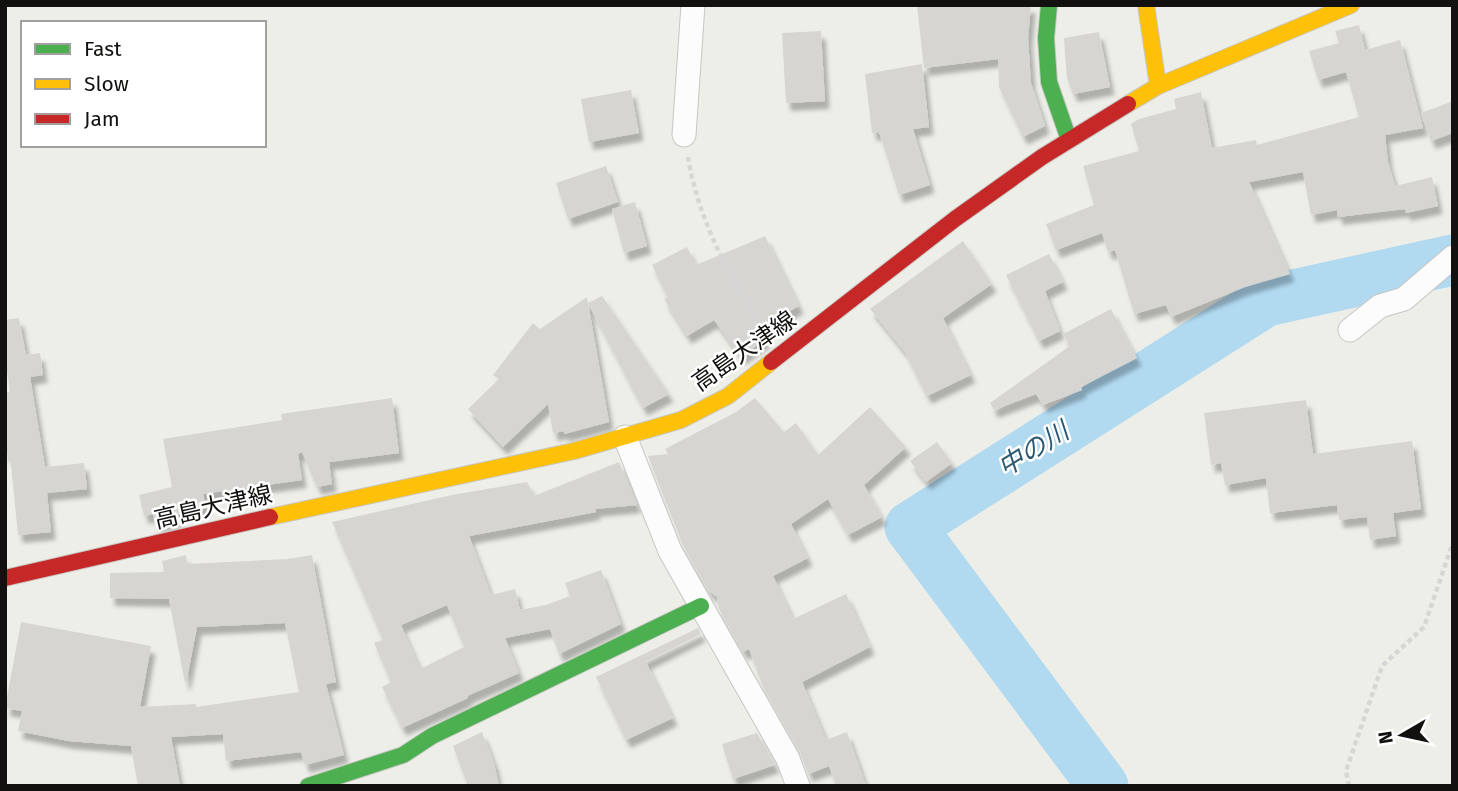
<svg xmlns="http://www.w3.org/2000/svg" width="1458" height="791" viewBox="0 0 1458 791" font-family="'Fira Sans','Noto Sans JP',sans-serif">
<defs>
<filter id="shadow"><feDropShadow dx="4.5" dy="8" stdDeviation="2" flood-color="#0004"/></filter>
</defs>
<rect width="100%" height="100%" fill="#eeeee9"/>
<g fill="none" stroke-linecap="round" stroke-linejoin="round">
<!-- river -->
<polyline stroke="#b1daf1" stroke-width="51" points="1103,786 910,527 1266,301 1453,260"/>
</g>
<!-- building -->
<g fill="#d6d5d2" fill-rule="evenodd" filter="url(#shadow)">
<polygon points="917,5 1031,5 1028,39 1031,83 1045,126 1023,137 999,87 998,59 924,68"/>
<polygon points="1359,25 1365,50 1400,40 1423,128 1385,135 1388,162 1395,186 1432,177 1438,206 1406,213 1405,209 1338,217 1337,210 1311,215 1303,172 1249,182 1290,274 1245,287 1171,317 1166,305 1134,314 1115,250 1108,252 1102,233 1056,250 1046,224 1094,205 1083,166 1139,151 1131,124 1139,119 1176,109 1174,99 1201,92 1212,148 1256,140 1257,145 1359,117 1346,72 1318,80 1309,51 1339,43 1335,31"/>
<polygon points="821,31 825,101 786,103 782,33"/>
<polygon points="1099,32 1110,87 1073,94 1067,78 1064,38"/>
<polygon points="922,64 929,127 913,129 930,185 899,195 879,132 872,133 865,74"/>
<polygon points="631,90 639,133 589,142 581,99"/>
<polygon points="1453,101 1453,133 1431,141 1421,113"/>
<polygon points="606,166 618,202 568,219 556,183"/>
<polygon points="635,202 647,246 624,253 612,209"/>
<polygon points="765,236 799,306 758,328 766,339 741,357 714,320 687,336 664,299 668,297 652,265 687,247 696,265"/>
<polygon points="963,241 992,284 943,318 971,375 927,396 905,352 870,309"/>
<polygon points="1049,254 1063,282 1045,291 1060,331 1039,341 1006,275"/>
<polygon points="602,296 669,394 643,408 588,303"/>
<polygon points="587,297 609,422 564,434 564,431 553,433 548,404 503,447 468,409 499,379 493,375 533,323 540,329"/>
<polygon points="1111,309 1137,358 1081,387 1082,390 1043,405 1036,394 994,410 990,403 1070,346 1063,334"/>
<polygon points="19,318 26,355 40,353 43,375 30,377 45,467 84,463 87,489 47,493 51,532 18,535 10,454 5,455 5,393 10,392 5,357 5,320"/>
<polygon points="392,398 399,453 329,462 332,484 317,487 302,452 298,454 302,480 203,494 206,508 178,514 179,519 155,525 153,514 144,516 139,495 172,487 163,439 282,420 281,414"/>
<polygon points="755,398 784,432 796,423 818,455 870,407 906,447 864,485 882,517 848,535 828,499 791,524 808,558 773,576 793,619 846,594 870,647 802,682 826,740 847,732 866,786 836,786 829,766 808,774 800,752 762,684 749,649 743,652 719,609 717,597 708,590 683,545 648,456 668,454 665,449 736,412"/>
<polygon points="1306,400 1313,454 1412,441 1421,509 1393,513 1396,536 1370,540 1367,517 1339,520 1337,505 1270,513 1266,478 1225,485 1221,463 1211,465 1204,413"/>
<polygon points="937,442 952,463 926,482 910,461"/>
<path d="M619,462L637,505L595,509L596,512L469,536L491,595L515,589L520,610L546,605L570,596L565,583L601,570L621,624L559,654L550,629L505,638L519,673L467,696L468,698L402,728L382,687L391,682L374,643L383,640L332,522L452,495L527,482L534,496ZM447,605L464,647L420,669L401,625Z"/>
<polygon points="186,555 187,564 287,559 312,555 336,682 326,684 344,755 305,765 301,752 226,761 223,734 171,737 180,786 138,786 131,746 69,741 18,731 22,711 5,708 21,622 151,646 140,707 196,704 196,707 299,692 285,623 197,627 186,683 185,683 169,599 110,598 110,573 164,572 162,561"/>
<polygon points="698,628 701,634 646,662 673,718 626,740 596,677"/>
<polygon points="482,732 494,763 499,786 468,786 453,746"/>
<polygon points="757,733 775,765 733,779 722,744"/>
</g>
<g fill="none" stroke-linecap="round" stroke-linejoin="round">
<!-- street casing -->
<g stroke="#c6c6c2" stroke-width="25">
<g id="street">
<polyline points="684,135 693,5"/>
<polyline points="1350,330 1380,306 1404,299 1453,257"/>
<polyline points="625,437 670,551 788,759 798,786"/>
</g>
</g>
<!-- fast casing -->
<g stroke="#c6c6c2" stroke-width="18">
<g id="fast">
<polyline points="1049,5 1046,38 1049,82 1069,140"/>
<polyline points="308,786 403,755 432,736 701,606"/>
</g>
</g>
<!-- slow casing -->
<g stroke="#c6c6c2" stroke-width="18">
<g id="slow">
<polyline points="1146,5 1158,86"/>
<polyline points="1128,104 1158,86 1351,5"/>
<polyline points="270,517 574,451 681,420 728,396 771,362"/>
</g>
</g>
<!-- jam casing -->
<g stroke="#c6c6c2" stroke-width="18">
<g id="jam">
<polyline points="771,362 955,219 1042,157 1128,104"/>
<polyline points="5,578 270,517"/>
</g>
</g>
<!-- path -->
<g stroke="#d6d6d5" stroke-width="4.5" stroke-dasharray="5 3.5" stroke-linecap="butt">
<path d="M688,157C697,216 730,281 765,329"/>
<polyline points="1349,786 1346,771 1382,666 1424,627 1453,542"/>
</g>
<!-- street -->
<use href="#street" stroke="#fcfcfc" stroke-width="23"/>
<!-- fast -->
<use href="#fast" stroke="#4caf50" stroke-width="16"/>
<!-- slow -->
<use href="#slow" stroke="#ffc107" stroke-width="16"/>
<!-- jam -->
<use href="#jam" stroke="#c62828" stroke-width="16"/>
</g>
<g text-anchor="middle" stroke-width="5" stroke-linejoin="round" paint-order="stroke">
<!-- street labels -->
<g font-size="24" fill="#12110f" stroke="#fff">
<text transform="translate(744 351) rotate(-35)" y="8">高島大津線</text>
<text transform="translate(213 507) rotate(-13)" y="8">高島大津線</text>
</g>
<!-- water labels -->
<g font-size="26" font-style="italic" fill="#2c5971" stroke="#fff">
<text transform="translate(1033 449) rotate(-32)" y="9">中の川</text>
</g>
</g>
<!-- border -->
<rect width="1458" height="791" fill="none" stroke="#12110f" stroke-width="14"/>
<!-- legend -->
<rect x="21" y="21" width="245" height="126" fill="#ffffff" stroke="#a0a09f" stroke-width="2"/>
<rect x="35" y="44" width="35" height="10" fill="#4caf50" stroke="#a0a09f" stroke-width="2"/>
<text x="84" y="56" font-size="21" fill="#12110f">Fast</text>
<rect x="35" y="79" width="35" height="10" fill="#ffc107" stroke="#a0a09f" stroke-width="2"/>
<text x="84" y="91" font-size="21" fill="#12110f">Slow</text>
<rect x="35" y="114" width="35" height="10" fill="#c62828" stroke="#a0a09f" stroke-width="2"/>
<text x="84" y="126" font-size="21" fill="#12110f">Jam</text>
<!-- north arrow -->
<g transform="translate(1402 735) rotate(261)" stroke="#ffffff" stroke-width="5" paint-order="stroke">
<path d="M0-5L12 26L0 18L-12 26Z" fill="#12110f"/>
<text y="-10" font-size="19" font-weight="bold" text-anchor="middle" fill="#12110f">N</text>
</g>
</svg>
